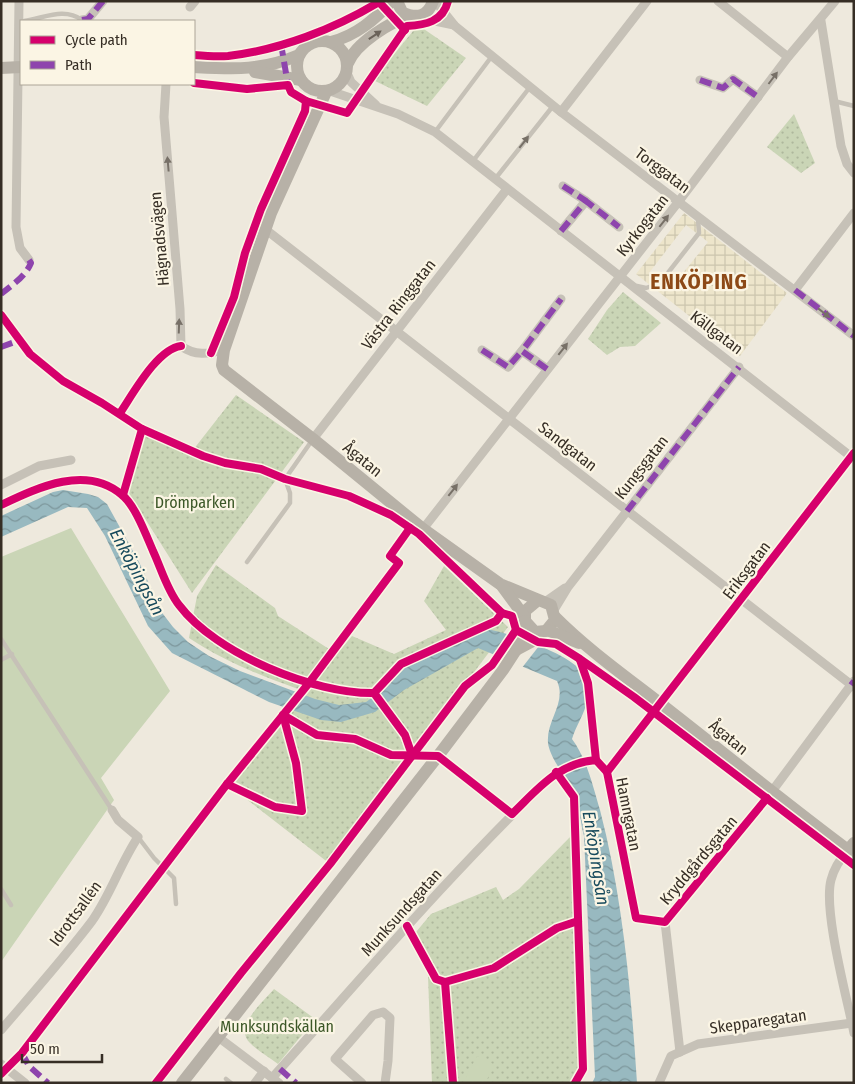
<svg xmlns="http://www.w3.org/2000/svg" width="855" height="1084" viewBox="0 0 855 1084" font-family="'Fira Sans Condensed',sans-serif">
<defs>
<pattern id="grass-dots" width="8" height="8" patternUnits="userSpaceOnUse" patternTransform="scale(1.25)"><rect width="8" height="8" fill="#cad5b6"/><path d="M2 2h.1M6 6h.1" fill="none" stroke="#aeb79c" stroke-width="1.8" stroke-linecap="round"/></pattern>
<pattern id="plaza-grid" width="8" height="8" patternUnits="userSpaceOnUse" patternTransform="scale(1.25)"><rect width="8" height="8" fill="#ede5cb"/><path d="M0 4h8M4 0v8" fill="none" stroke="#ccc5ae"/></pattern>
<pattern id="water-waves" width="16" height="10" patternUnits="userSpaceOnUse" patternTransform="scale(1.25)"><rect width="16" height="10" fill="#98b9c0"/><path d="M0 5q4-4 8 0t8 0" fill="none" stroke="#7d979c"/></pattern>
</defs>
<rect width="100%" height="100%" fill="#eee9dd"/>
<!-- grass -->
<g fill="url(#grass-dots)">
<polygon points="418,25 466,58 427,106 373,80"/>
<polygon points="794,114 815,163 801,173 767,147"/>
<polygon points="623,292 661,323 635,346 620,347 607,355 588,339 607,310"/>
<polygon points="236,395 304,442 192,593 127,490 142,429 193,450"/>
<path d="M216,565L275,608L278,616L329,649L298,689C259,675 224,661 189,638L197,596Z"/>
<polygon points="444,566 508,627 330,864 227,784 352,636 394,654 446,630 424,601"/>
<polygon points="572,835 578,921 583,1069 575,1083 432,1083 428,976 411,938 431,914 496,887 503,900 519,889"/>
<path d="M274,989L315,1019L278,1064C269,1057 258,1051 250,1043C233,1027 264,1001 274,989Z"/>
</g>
<!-- pitch -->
<g fill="#cad5b6">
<polygon points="71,528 170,691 101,778 114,800 1,962 1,557"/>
<polygon points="477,1056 495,1065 485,1083 463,1083"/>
</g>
<!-- plaza -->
<path fill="url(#plaza-grid)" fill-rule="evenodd" d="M684,213L787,293L740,356L636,274ZM686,225L708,242L670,289L649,273Z"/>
<!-- water -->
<path fill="url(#water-waves)" d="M63,490L88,494L98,497L107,504L139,562L163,614L173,627L188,642L209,656L240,671L315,699L339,705L366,702L383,690L406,667L485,629C505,631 569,654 580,670C586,679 588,690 587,700C585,714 576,725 572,739C587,759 593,787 600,810C623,899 631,991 637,1083H592L595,1077L584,836C581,825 580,812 577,802C572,784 550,760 548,743C546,720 567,703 557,681L478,648L404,690L375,712L341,722L321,720L269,702L172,653L148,626L105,536L87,508L68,507L1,537V516L53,492Z"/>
<!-- pier -->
<polygon fill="#eee9dd" points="510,632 539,646 521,669 493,657"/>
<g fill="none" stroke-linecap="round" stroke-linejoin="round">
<!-- lane -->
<g stroke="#c6c1b7" stroke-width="4.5">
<path d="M24,21C45,18 64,7 82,20"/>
<polyline points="834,101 854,106"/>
<polyline points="435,132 492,56"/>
<polyline points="473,161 530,87"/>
<polyline points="495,179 553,106"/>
<polyline points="637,286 646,288 660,283 699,233 698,219"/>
<polyline points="247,562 290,503 290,493 285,479 313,439"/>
<polyline points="1,639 112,810"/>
<polyline points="1,660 12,654"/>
<polyline points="138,837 154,858 174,878 176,904"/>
<polyline points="1,889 11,905"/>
<polyline points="226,1079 231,1083"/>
</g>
<!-- street -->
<g stroke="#c6c1b7" stroke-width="9">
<polyline points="19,1 16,227 20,248 29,260"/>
<polyline points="435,1 455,26 561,112 854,336"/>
<polyline points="718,1 788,57"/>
<polyline points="190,7 195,1"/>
<polyline points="416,17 454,25"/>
<polyline points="82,20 88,19 103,1"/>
<polyline points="821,21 841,146 847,164 854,173"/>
<polyline points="347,73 351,82 376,105"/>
<polyline points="700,80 723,88 733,79 758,97"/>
<path d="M166,84L164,117L180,309L181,346C195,356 208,354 224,350"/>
<polyline points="330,91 398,114 435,132 854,459"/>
<polyline points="561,112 647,1"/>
<polyline points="563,186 586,201"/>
<polyline points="265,229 854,687"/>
<polyline points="561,231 586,201 619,227"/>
<polyline points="795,290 854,213"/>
<polyline points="482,350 508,367 522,351"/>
<polyline points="547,369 522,351 561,299"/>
<polyline points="313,439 507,189"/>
<polyline points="854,453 607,772 636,918 665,922 767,798 854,681"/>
<polyline points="1,485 39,466 71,460"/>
<polyline points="423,529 679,201 788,57 835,1"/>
<polyline points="545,602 565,588"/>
<polyline points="554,610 568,587 739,367"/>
<polyline points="438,756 512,814"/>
<path d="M854,855L848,850C840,859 834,868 831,880C823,910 847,998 854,1033"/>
<polyline points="665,922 680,1052"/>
<path d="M1,1030C32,994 64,958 92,921C111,894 120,864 138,837L118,820L112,810"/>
<polyline points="218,1037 279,1083"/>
<polyline points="1,1064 25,1083"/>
<path d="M272,1078C365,974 456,867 556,772"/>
<polyline points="255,1083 264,1071"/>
<polyline points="362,1083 335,1059 373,1015 383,1012 390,1018 388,1061 385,1083"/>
<polyline points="659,1083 671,1056 698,1044 852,1023"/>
</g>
<!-- secondary -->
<g stroke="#b7b1a7" stroke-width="12">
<path d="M397,1L402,12C416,19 428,17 433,1"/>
<circle cx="322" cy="66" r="25"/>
<path d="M331,42C357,35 374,20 392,1"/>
<path d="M348,63C356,43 390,22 410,16"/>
<path d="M194,67C233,69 262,71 299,55"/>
<polyline points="1,68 21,67"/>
<polyline points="255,72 301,80"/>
<polyline points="326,92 271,213 224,350 222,365 224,370 313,439 423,529 500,584 551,605 555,620 546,631 535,632 525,621 525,611 537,601"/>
<polyline points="502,586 524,616"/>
<path d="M555,617C588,650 625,676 661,704C724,753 785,803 848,850L854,843"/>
<polyline points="547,630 579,643"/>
<polyline points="516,650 531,642 541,632"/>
<polyline points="182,1083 438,756 503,670 516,650 525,621"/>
</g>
<!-- quiet -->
<g stroke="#8e44ad" stroke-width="6" stroke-dasharray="12 6" stroke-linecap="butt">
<polyline points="82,20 88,19 103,1"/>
<polyline points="281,44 288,85"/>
<polyline points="700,80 723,88 733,79 758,97"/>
<polyline points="563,186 586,201"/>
<polyline points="561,231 586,201 619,227"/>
<polyline points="795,290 854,336"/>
<path d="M1,294C12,285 25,277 31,263L29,260"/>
<polyline points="1,347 20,340"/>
<polyline points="482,350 508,367 522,351"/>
<polyline points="547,369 522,351 561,299"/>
<polyline points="627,511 739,367"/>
<polyline points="851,685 854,681"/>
<polyline points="22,1053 29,1066 48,1083"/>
<polyline points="280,1069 296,1083"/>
</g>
<!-- cycleway casing -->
<g stroke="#fbf5e4" stroke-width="11">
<g id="cycleway">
<path d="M194,55C205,56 217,57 228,56C280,50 334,29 379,2L405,30"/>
<polyline points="194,83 247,89 288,85 291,92 306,101"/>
<polyline points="1,315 30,354 63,381 102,403 142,429 123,495"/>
<path d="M211,353L234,297L245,253L261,209L305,111L306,101L347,113L407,26C425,25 443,22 448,1"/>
<path d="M120,413C133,394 157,349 181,346"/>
<polyline points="142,429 203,456 225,463 261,469 285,479 349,496 391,515 419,534 502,613 512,616 516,630 538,642 556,644 580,659 634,697 854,865"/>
<path d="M1,505C37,488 86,464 122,495C135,505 146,535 153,551C161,568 167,590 179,605C216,654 314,694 374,693L401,664L496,621L502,613"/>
<polyline points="580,660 588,683 596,760"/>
<polyline points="374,693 405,735 412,755"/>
<path d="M283,715L317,735L355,739L391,755L438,756L512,814C538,789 558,763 596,760L607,772"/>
<polyline points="556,772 574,797 583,1069 575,1083"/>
<polyline points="227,784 275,807 302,811 296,763 283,715"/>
<polyline points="767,798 665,922 636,918 607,772 854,453"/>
<polyline points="407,926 436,979 445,982 453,1083"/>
<polyline points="445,982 494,968 557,928 578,921"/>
<polyline points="1,1074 22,1053 227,784 309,683 399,563 390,556 410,528"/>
<polyline points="156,1083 241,973 330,864 465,686 492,665 516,630"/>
</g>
</g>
<!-- cycleway -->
<use href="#cycleway" stroke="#d6006c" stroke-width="8"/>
</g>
<!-- one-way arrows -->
<defs><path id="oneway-solid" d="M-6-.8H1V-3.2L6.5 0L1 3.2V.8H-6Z" transform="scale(1.25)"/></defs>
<use fill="#6a6259" href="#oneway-solid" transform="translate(375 35) rotate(-34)"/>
<g fill="#777067">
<use href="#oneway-solid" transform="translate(773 78) rotate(-53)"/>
<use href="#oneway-solid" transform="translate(524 142) rotate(-52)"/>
<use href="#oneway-solid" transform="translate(168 164) rotate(-95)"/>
<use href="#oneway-solid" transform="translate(664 221) rotate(-52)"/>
<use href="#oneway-solid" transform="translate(824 313) rotate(38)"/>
<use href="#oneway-solid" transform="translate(179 326) rotate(-88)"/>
<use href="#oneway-solid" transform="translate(563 349) rotate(-52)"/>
<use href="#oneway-solid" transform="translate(453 490) rotate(-52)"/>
</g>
<g text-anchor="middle" stroke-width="4.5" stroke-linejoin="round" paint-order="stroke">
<!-- street labels -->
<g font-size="16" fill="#362e25" stroke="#fbf5e4">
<text transform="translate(663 170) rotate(37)" y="6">Torggatan</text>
<text transform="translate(642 225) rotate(-52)" y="6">Kyrkogatan</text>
<text transform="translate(159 239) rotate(-95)" y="6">Hägnadsvägen</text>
<text transform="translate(398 304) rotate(-52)" y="6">Västra Ringgatan</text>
<text transform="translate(717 332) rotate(37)" y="6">Källgatan</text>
<text transform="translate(568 446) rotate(38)" y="6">Sandgatan</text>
<text transform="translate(363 459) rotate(39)" y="6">Ågatan</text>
<text transform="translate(641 467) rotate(-52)" y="6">Kungsgatan</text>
<text transform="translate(746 570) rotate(-53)" y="6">Eriksgatan</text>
<text transform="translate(729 737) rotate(39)" y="6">Ågatan</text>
<text transform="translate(629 814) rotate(79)" y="6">Hamngatan</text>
<text transform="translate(698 860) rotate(-50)" y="6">Kryddgårdsgatan</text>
<text transform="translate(401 912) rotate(-48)" y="6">Munksundsgatan</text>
<text transform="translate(75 913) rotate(-54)" y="6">Idrottsallén</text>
<text transform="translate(758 1021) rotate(-8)" y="6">Skepparegatan</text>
</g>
<!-- park labels -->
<g font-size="16" fill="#3c5727" stroke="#fbf5e4">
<text x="195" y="508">Drömparken</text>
<text x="277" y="1032">Munksundskällan</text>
</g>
<!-- water labels -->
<g font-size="18" font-style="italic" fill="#174a5c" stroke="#fbf5e4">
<text transform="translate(137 572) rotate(62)" y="6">Enköpingsån</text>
<text transform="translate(596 858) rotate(81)" y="6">Enköpingsån</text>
</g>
<!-- district labels -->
<g font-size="21" font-weight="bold" letter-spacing="1" fill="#8d4916" stroke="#fbf5e4">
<text x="699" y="289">ENKÖPING</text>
</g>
</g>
<!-- border -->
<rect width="855" height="1084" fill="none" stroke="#362e25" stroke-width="5"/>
<!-- legend -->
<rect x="20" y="20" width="175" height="65" fill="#fbf5e4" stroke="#aca598"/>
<rect x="30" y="36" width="25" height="8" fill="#d6006c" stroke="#aca598"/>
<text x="65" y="45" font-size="15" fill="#362e25">Cycle path</text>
<rect x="30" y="61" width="25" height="8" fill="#8e44ad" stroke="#aca598"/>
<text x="65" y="70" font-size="15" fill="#362e25">Path</text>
<!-- scale -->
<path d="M22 1054v8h80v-8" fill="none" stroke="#362e25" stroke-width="2.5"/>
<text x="30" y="1054" font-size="15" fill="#362e25" stroke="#fbf5e4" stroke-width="4" paint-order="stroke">50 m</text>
</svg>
